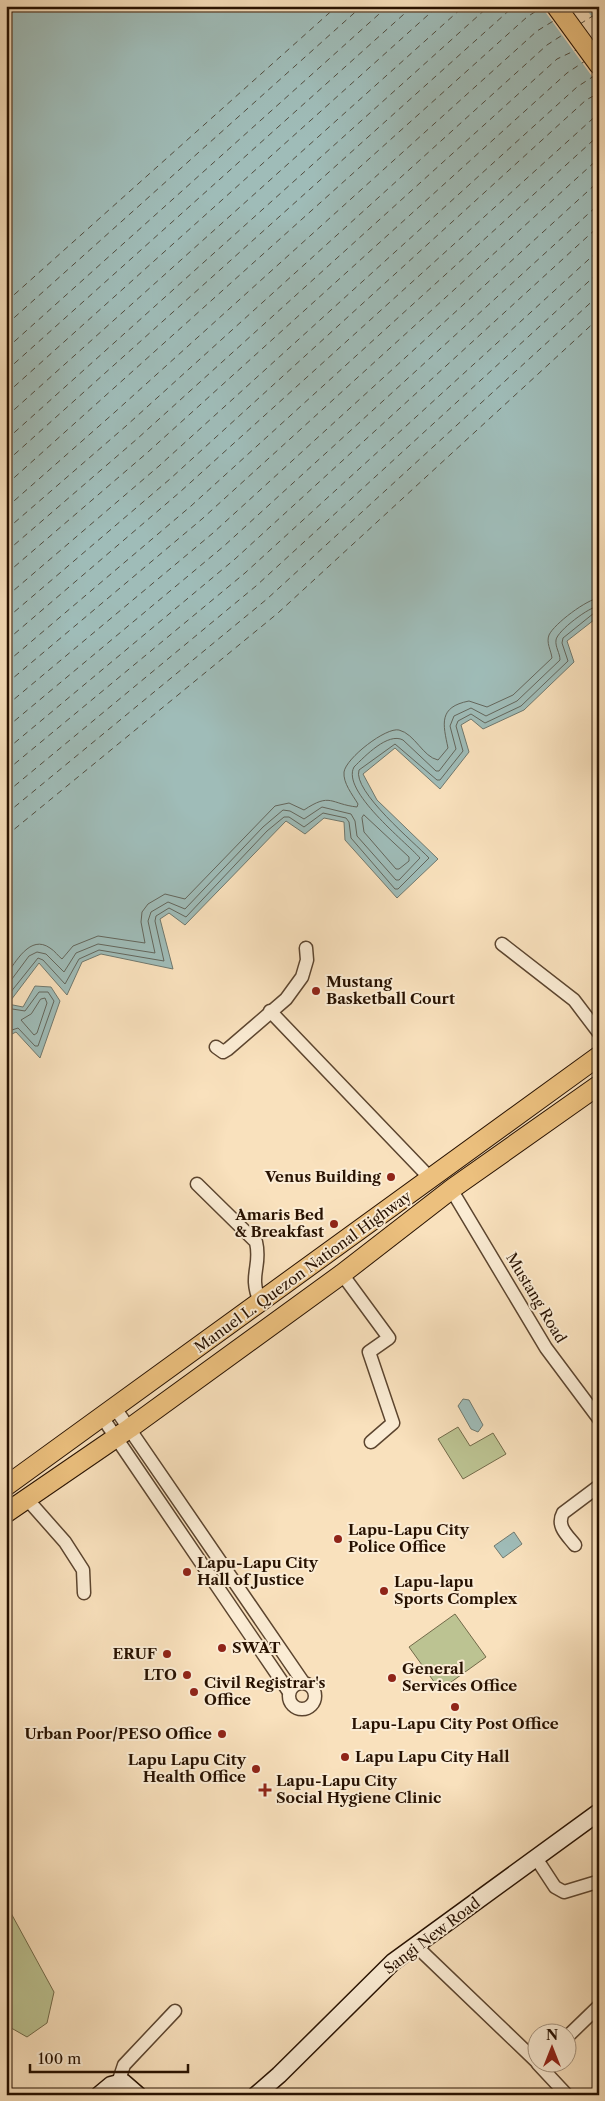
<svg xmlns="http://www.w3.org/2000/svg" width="605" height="2101" viewBox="0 0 605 2101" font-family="'Libre Caslon Text',serif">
<rect width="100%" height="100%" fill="#f9e1bd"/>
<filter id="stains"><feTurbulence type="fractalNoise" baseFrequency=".004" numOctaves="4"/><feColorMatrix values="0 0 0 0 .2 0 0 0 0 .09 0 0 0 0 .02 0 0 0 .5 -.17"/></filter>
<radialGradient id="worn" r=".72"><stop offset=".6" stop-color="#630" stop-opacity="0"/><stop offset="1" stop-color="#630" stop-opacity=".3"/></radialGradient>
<!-- green -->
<g fill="#bcc392" stroke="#726a49">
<polygon points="458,1427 470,1446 493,1433 506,1454 463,1479 438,1439"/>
<polygon points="455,1614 486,1657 440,1690 409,1647"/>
<polygon points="6,1904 54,1992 47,2023 27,2037 6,2025"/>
</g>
<!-- water -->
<g fill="#9fbcb8" stroke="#6f786e">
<polygon points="6,6 599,6 599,616 567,641 574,662 524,710 483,729 471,719 461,725 469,752 440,789 395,748 363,774 377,800 438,859 397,898 345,840 344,822 324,818 305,834 286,821 185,925 169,913 160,919 173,969 101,954 82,962 67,995 39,963 8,1004 23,1007 35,986 51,987 60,1001 40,1058 16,1032 6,1037"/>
<polygon points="463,1399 469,1400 483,1425 478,1432 471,1429 458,1406"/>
<polygon points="514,1532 522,1544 503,1558 494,1546"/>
</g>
<!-- pier -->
<polygon fill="#f9e1bd" points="541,6 584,6 599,27 599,86"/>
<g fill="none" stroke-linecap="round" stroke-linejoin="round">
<!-- shore -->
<g stroke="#63665c" stroke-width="1">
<polygon points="364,815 409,857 409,861 399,869 396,869 364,832 362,818"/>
<path d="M6,975C16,962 30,934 50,948C55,951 58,956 62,959L73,946L98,936L145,943L141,922L142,912L148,904L165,894L185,899L275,806L289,803L304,810C331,792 330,804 357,807L358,804C352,794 343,783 344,772C346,758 386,727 399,730C415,734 423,757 438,760L448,748C443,724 438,707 469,701L487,707L513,695L552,658C551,650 546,643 549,635C554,624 587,599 599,598"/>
<path d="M6,987L29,956L37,952L46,954L64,972L76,953L98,944L155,953L148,921L151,912L168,902L185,909L263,827L283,810L290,811L304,819L322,807L351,814L355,821L357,836L396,880H399L420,858C405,841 341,791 354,767C365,756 388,732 403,740L436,771H439L456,749L450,726L454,716L471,708L486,716L517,701L560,660C560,653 555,647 556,640C557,631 590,606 599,606"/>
<path d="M6,998L38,958L43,960L65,984L79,959L99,950L164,961L155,921L156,916L169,908L186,917L267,831L284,817H289L304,827L323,813L346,818L349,822L351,838L395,889H398L429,858C415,843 352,791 359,770L395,744L437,780H440L463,751L456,726L458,721L471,714L485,723L521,706L568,661L562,643L563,638L594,613L599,612"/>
<polygon points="41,999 45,998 47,1003 37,1033 34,1035 21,1020 31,1014"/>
<polyline points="6,1008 25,1011 39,992 48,992 54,1001 38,1046 35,1046 18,1028 6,1032"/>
</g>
<!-- ferry -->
<g stroke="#514d40" stroke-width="1" stroke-dasharray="6 5" stroke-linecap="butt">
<polyline points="571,9 576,6"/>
<polyline points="580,24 599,12"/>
<polyline points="593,42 599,39"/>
<polyline points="6,302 337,6"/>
<polyline points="6,325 362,6"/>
<polyline points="6,349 388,6"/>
<polyline points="6,371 413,6"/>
<polyline points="6,394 438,6"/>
<polyline points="6,417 464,6"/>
<polyline points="6,440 489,6"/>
<polyline points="6,462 514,6"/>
<polyline points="6,485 527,17 544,6"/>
<polyline points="6,508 115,412 537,31 555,20"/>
<polyline points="6,530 126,426 547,45 564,34"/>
<polyline points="6,552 137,439 557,59 578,49"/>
<polyline points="6,574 148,452 567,73 585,61"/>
<polyline points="6,597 159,466 577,87 597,74"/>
<polyline points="6,619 170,479 586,100 599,93"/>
<polyline points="6,641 180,492 599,113"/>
<polyline points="6,663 191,506 599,135"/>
<polyline points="6,684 202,519 599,158"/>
<polyline points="6,706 213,533 599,181"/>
<polyline points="6,728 224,546 599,204"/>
<polyline points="6,750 235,559 599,226"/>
<polyline points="6,771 245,573 599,250"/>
<polyline points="6,793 256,586 599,272"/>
<polyline points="6,814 267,599 599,295"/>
<polyline points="6,836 278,613 599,318"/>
</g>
<!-- street casing -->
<g stroke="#5c452f" stroke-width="15">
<g id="street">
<polyline points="502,944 574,1000 599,1033"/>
<polyline points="270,1011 431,1179"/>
<polyline points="216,1047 223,1052 228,1049 286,999 302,977 307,960 306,948"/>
<path d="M197,1184L256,1242C262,1267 248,1274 260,1302"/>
<polyline points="451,1189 546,1348 599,1419"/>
<polyline points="342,1274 389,1338 369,1352 393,1423 371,1442"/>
<polyline points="115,1408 303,1682"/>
<polyline points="102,1417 289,1692"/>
<polyline points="27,1499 65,1542 83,1570 84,1593"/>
<path d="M575,1545C567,1535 556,1526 563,1513L599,1486"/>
<circle cx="302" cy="1696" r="13"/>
<polyline points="536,1858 555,1887 564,1892 597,1882"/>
<polyline points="416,1946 538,2063"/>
<polyline points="568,2036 599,2006"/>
<polyline points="538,2064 567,2095"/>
<polyline points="118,2083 124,2065 175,2011"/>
</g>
</g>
<!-- secondary casing -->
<g stroke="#271100" stroke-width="19">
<g id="secondary">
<polyline points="99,2095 111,2085 123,2082 138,2095"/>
<polyline points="256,2095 279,2075 393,1962 599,1812"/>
</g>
</g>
<!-- primary casing -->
<g stroke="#271100" stroke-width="21">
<g id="primary">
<polyline points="556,6 599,65"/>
<polyline points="6,1486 599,1056"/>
<polyline points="6,1513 130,1428 342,1274 453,1188 599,1085"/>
</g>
</g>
<!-- street -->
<use href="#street" stroke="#fbecd4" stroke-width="12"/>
<!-- secondary -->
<use href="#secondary" stroke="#fbecd4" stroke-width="16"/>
<!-- primary -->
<use href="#primary" stroke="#ecc07e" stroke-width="19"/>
</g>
<!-- markers -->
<g fill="#8f2418" stroke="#fbecd4" stroke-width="2">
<circle cx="316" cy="991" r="5"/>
<circle cx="391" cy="1177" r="5"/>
<circle cx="334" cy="1224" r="5"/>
<circle cx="338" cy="1539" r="5"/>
<circle cx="187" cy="1572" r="5"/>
<circle cx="384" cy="1591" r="5"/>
<circle cx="222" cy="1648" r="5"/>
<circle cx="167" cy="1654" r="5"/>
<circle cx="187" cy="1675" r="5"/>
<circle cx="392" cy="1678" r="5"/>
<circle cx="194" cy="1692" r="5"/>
<circle cx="455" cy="1707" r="5"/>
<circle cx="222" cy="1734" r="5"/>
<circle cx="345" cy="1757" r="5"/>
<circle cx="256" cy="1769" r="5"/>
<path d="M262.5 1782.5h5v5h5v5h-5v5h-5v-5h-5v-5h5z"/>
</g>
<g text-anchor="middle" stroke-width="4" stroke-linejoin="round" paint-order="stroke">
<!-- poi labels -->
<g font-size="15" font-weight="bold" fill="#271100" stroke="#fbecd4" text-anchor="start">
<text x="326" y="987">Mustang<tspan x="326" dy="17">Basketball Court</tspan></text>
<text x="381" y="1182" text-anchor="end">Venus Building</text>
<text x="324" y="1220" text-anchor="end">Amaris Bed<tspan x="324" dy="17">&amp; Breakfast</tspan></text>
<text x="348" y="1535">Lapu-Lapu City<tspan x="348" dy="17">Police Office</tspan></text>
<text x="197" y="1568">Lapu-Lapu City<tspan x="197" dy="17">Hall of Justice</tspan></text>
<text x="394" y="1587">Lapu-lapu<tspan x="394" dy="17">Sports Complex</tspan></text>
<text x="232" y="1653">SWAT</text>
<text x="157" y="1659" text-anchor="end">ERUF</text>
<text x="402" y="1674">General<tspan x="402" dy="17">Services Office</tspan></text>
<text x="177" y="1680" text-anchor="end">LTO</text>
<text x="204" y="1688">Civil Registrar's<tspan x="204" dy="17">Office</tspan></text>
<text x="455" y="1729" text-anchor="middle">Lapu-Lapu City Post Office</text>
<text x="212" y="1739" text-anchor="end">Urban Poor/PESO Office</text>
<text x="355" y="1762">Lapu Lapu City Hall</text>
<text x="246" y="1765" text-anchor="end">Lapu Lapu City<tspan x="246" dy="17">Health Office</tspan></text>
<text x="276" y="1786">Lapu-Lapu City<tspan x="276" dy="17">Social Hygiene Clinic</tspan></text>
</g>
<!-- street labels -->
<g font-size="15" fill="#271100" stroke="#fbecd4">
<text transform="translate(303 1272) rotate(-36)" y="5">Manuel L. Quezon National Highway</text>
<text transform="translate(536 1298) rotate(59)" y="5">Mustang Road</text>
<text transform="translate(432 1936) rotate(-37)" y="5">Sangi New Road</text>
</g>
</g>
<!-- margin -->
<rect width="605" height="2101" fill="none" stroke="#f9e1bd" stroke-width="25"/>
<rect x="8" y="8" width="590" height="2086" fill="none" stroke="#271100" stroke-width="2.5"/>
<rect x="12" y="12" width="580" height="2076" fill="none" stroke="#271100"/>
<!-- north arrow -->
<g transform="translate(552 2048)"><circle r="24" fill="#fbecd4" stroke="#a6947f"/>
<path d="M0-4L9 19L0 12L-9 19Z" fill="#8f2418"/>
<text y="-8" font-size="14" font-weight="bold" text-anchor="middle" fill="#271100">N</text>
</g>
<!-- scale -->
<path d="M30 2064v8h158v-8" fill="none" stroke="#271100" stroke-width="2.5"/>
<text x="38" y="2064" font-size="15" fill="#271100" stroke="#fbecd4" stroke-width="4" paint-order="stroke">100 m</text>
<rect width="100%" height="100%" filter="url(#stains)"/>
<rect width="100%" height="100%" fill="url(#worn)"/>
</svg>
